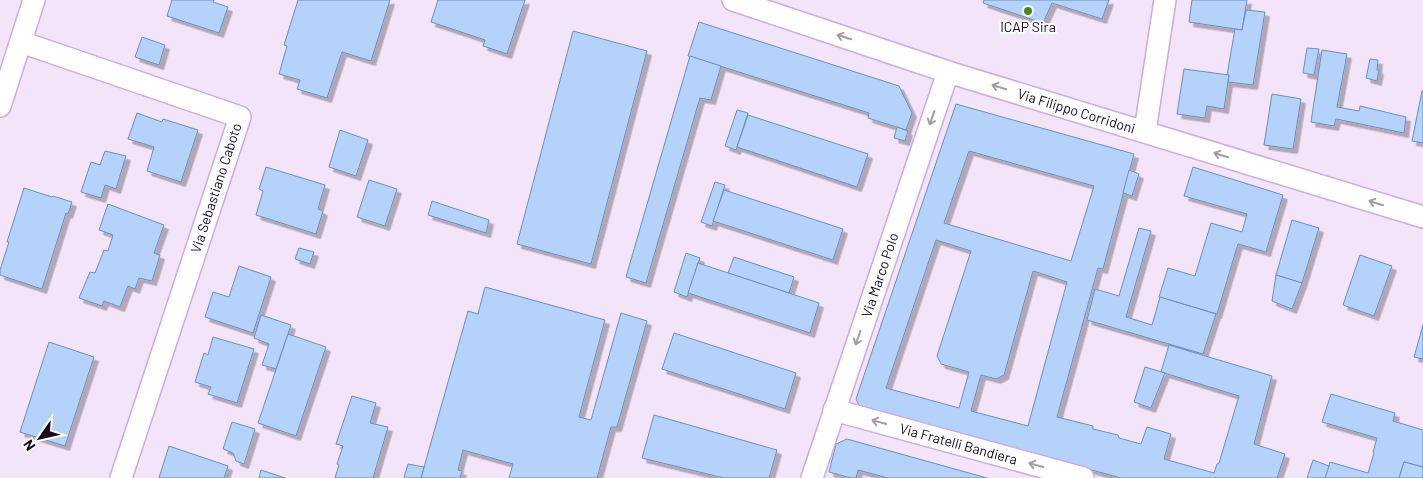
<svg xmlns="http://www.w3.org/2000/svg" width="1423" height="478" viewBox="0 0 1423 478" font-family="Barlow,sans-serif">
<defs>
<filter id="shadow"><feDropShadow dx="4.5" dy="4.5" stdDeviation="0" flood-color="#0004"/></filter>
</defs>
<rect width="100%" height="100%" fill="#f3e4f9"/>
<!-- building -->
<g fill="#b5d3fa" stroke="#6b8dbb" fill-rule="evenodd" filter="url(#shadow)">
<polygon points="172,0 214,0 213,2 228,7 219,33 167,16"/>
<polygon points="298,0 390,0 371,61 342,52 327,98 297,89 300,80 279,74 287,46 284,45"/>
<polygon points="438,0 525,0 507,54 483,46 485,40 431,22"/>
<polygon points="984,0 1109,0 1102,19 1052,3 1043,23 983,3"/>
<polygon points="1192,0 1247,0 1242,30 1189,22"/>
<polygon points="1246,10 1265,12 1253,85 1228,82 1229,75 1227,75 1235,29 1242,30"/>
<polygon points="699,22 899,86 912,113 906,130 868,118 869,113 688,56"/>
<polygon points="573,31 647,51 591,264 517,244"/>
<polygon points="142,37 165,45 159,65 135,57"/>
<polygon points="1307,48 1319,49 1314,75 1303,73"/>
<polygon points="1322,50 1347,54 1337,107 1359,111 1360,106 1406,117 1404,133 1336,119 1334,126 1311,122"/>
<polygon points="690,56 721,66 711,100 700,98 646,283 626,277"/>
<polygon points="1370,59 1378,60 1377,70 1379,70 1377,81 1366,78"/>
<polygon points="1184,69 1229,75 1224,109 1207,106 1205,118 1177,114"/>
<polygon points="1422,91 1423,91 1423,143 1412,141"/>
<polygon points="1272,94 1301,99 1293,149 1264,145"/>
<path d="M956,104L1134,154L1103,269L1098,268L1057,417L1093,426V429L1118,435L1119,438L1141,444L1147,427L1171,434L1164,459L1214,473L1217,464L1219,463L1239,396L1161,372L1169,345L1272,376L1254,444L1285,454L1277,478H1121L860,407L856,399ZM969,151L1094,186L1071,261L944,223ZM936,240L971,251L937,356L941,364L969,372L959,408L886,388ZM1033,271L1067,282L1028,426L971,411L981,375L996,379L1004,375Z"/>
<polygon points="737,110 748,113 736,150 725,146"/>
<polygon points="137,113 162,122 163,119 198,130 181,182 147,171 154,147 128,139"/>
<polygon points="748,115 868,154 857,187 737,147"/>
<polygon points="897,127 908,131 905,141 894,138"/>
<polygon points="340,130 368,140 356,176 329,167"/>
<polygon points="105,151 126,156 116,189 105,185 101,198 81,192 91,162 100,165"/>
<polygon points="266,167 325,185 318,209 323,211 316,234 256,215 263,191 259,189"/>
<polygon points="1193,167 1283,195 1266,252 1238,244 1217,314 1159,297 1168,268 1195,276 1211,223 1242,232 1247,214 1184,196"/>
<polygon points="1129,170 1139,174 1132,196 1123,193"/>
<polygon points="369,180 397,189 385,226 357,217"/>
<polygon points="715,182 725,185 712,226 701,222"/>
<polygon points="24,188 52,197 53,196 72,202 68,214 66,213 42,289 0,275 0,270 9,242 7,242"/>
<polygon points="724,190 843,229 833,260 713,221"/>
<polygon points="432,201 489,220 486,233 428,215"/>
<polygon points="108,204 164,225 154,253 160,255 152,281 139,278 135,289 128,286 120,307 104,301 102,306 79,298 90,272 95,273 104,250 108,251 113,235 99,230"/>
<polygon points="1292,220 1319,228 1302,283 1276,275"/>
<polygon points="1139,228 1151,231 1126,317 1152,325 1160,297 1216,314 1203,354 1087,320 1095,289 1119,296"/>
<polygon points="299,248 314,252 310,264 295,259"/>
<polygon points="686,253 700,258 687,297 674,292"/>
<polygon points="1360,255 1392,266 1374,316 1343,305"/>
<polygon points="734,257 794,277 789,293 728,273"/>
<polygon points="698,263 819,303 810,333 688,293"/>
<polygon points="239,266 271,277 253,333 205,317 213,292 229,297"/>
<polygon points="1276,275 1302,283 1292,309 1272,301"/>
<polygon points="485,287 605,320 579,417 591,420 621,313 647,321 617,427 611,427 597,478 509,478 513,464 463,450 458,470 462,471 460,478 421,478 468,311 478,314"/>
<polygon points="261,315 291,325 276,369 262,365 269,344 254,338"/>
<polygon points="1423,325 1423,359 1414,357"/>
<polygon points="674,333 796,373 785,409 662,369"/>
<polygon points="288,334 326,347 296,436 258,423"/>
<polygon points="213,337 254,349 237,403 208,394 211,387 195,382 204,353 208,355"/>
<polygon points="49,342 94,357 65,446 20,432"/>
<polygon points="1145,367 1165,373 1151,408 1134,402"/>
<polygon points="1331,394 1395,413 1393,421 1423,430 1423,467 1404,462 1399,478 1325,478 1330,462 1368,473 1374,453 1373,452 1377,438 1322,422"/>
<polygon points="352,396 376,403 370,423 388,427 373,478 335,478 339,465 337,464 343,446 336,444"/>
<polygon points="654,415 777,450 769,478 724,478 642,458"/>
<polygon points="232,422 255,429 244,464 236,461 233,453 223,449"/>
<polygon points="847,439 987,478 888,478 858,470 856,478 851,478 829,472 836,444"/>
<polygon points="169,446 228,466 224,478 159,478"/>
<polygon points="1313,460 1329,466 1325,478 1307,478"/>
<polygon points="1404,462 1423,467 1423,478 1399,478"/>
<polygon points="408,464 424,467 421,478 404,478"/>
<polygon points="261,470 285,478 259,478"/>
</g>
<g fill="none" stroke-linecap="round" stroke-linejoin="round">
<!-- minor casing -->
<g stroke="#cdabdd" stroke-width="24">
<g id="minor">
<path id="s1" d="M733,0L948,72L1423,217"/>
<polyline points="21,42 240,117 121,478"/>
<polyline points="0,106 34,0"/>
<polyline points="1145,131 1165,0"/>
<path id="s2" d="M834,410L1083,478"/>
<path id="s3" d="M812,478L948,72"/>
</g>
</g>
<!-- minor -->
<use href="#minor" stroke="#fff" stroke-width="21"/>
</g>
<!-- one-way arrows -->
<defs><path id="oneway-shaft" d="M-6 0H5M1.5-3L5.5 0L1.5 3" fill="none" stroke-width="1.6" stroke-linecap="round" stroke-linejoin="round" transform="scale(1.25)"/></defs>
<g stroke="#a29da4">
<use href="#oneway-shaft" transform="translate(844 37) rotate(-162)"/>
<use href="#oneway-shaft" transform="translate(999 87) rotate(-163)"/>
<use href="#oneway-shaft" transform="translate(932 118) rotate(109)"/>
<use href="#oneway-shaft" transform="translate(1221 155) rotate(-163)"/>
<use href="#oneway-shaft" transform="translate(1376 203) rotate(-163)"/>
<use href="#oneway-shaft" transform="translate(858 338) rotate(109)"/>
<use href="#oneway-shaft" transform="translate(879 422) rotate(-165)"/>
<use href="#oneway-shaft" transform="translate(1036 465) rotate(-165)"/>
</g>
<!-- markers -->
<circle fill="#4a8522" stroke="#fff" stroke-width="2" cx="1028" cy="11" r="5"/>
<g text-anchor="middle" stroke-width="4" stroke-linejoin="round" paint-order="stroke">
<!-- poi labels -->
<g font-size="14" fill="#16091b" stroke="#fff">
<text x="1028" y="32">ICAP Sira</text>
</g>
<!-- street labels -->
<g font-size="14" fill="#16091b" stroke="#fff">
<text dy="5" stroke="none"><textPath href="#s1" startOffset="361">Via Filippo Corridoni</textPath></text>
<text transform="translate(216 188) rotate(-72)" y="5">Via Sebastiano Caboto</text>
<text dy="5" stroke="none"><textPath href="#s3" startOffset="214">Via Marco Polo</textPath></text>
<text dy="5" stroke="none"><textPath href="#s2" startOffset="129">Via Fratelli Bandiera</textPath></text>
</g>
</g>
<!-- north arrow -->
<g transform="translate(40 438) rotate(236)" stroke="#ffffff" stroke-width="4" paint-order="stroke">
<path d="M0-4L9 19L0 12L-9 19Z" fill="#16091b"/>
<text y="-8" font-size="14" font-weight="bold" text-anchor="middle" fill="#16091b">N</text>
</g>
</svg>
